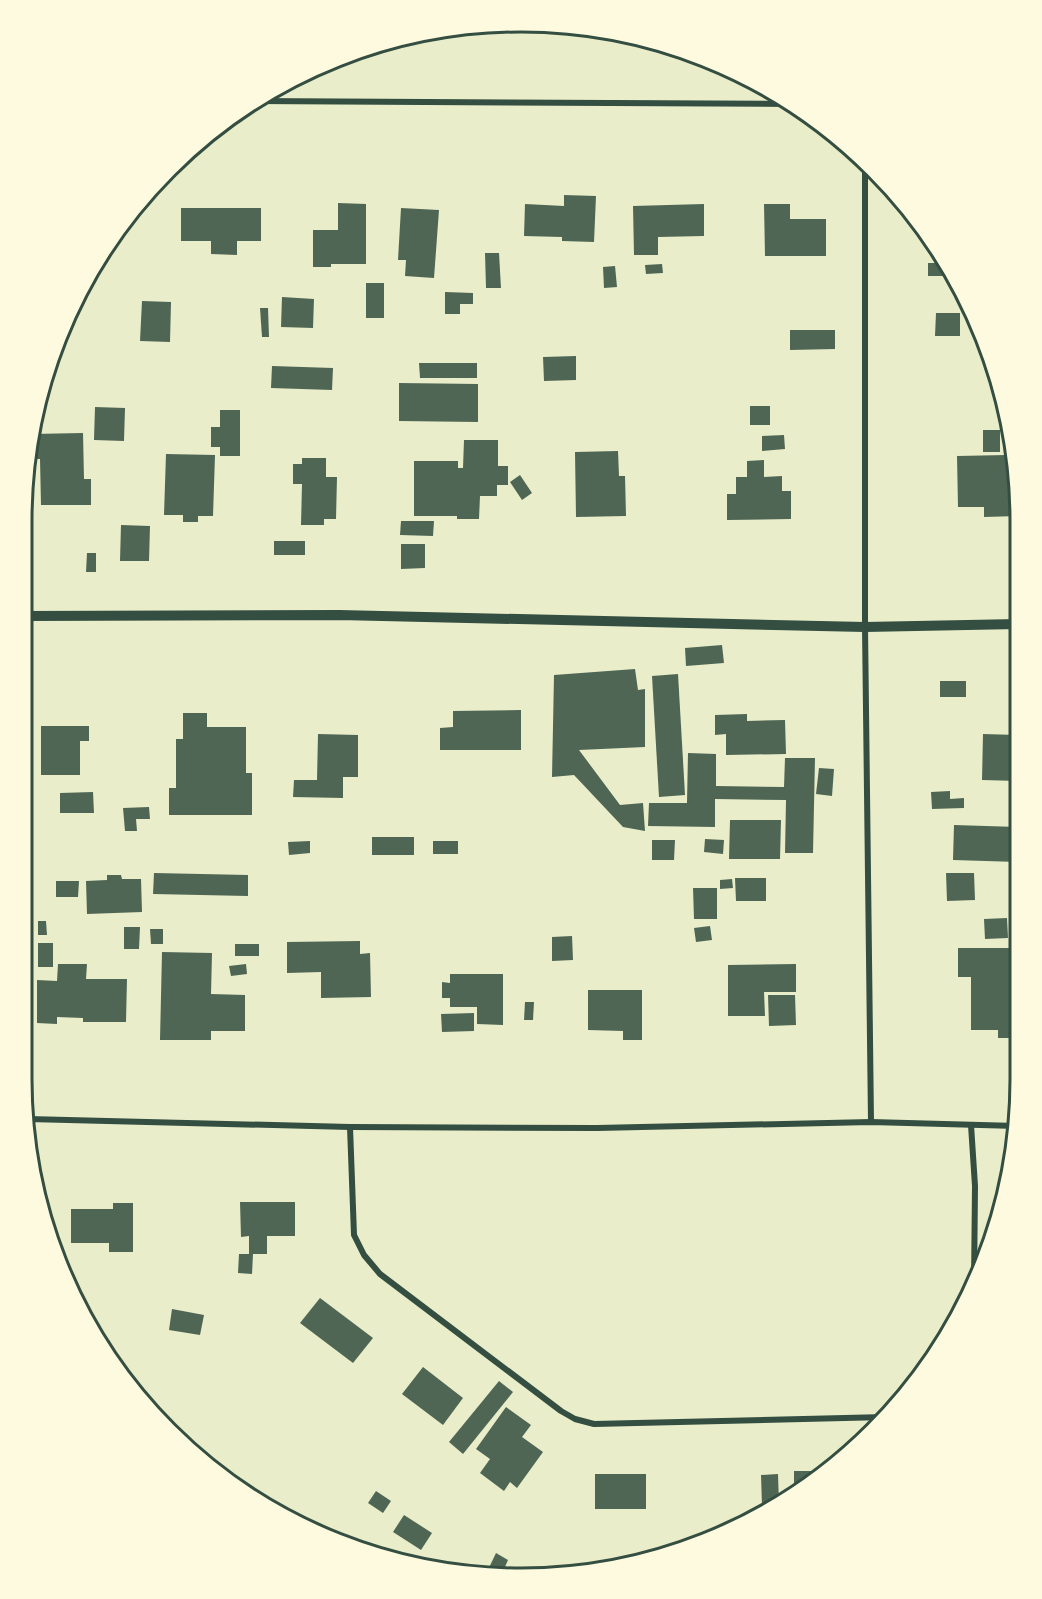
<svg xmlns="http://www.w3.org/2000/svg" width="1042" height="1599" viewBox="0 0 1042 1599" font-family="'Sofia Sans Condensed',sans-serif">
<rect width="100%" height="100%" fill="#e9edc9"/>
<!-- building -->
<g fill="#4f6655">
<polygon points="564,195 596,196 594,242 562,241 562,237 524,236 525,204 564,206"/>
<polygon points="338,203 366,204 366,264 331,264 331,267 313,267 313,230 338,230"/>
<polygon points="704,204 704,236 658,237 658,255 634,255 633,206"/>
<polygon points="764,204 790,204 790,219 826,219 826,256 765,256"/>
<polygon points="181,208 261,208 261,241 237,241 237,255 211,254 211,241 181,241"/>
<polygon points="401,208 439,210 434,278 405,276 406,260 398,260"/>
<polygon points="485,253 499,253 501,288 486,288"/>
<rect x="928" y="263" width="19" height="13"/>
<polygon points="662,264 663,273 646,274 645,265"/>
<polygon points="615,266 617,287 604,288 603,267"/>
<rect x="366" y="283" width="18" height="35"/>
<polygon points="445,292 473,293 473,304 460,304 460,314 445,314"/>
<polygon points="282,297 314,299 313,328 281,327"/>
<polygon points="142,301 171,302 170,342 140,341"/>
<polygon points="260,308 268,308 269,337 262,337"/>
<polygon points="936,313 960,313 960,336 935,336"/>
<polygon points="790,330 835,330 835,349 790,350"/>
<polygon points="576,356 576,380 544,381 543,357"/>
<polygon points="419,363 477,363 477,378 420,378"/>
<polygon points="272,366 333,368 332,390 271,388"/>
<polygon points="399,383 478,384 478,422 399,421"/>
<rect x="750" y="406" width="20" height="19"/>
<polygon points="95,407 125,408 124,441 94,440"/>
<polygon points="220,410 240,410 240,456 220,456 220,447 211,447 211,427 220,427"/>
<rect x="983" y="430" width="17" height="22"/>
<polygon points="83,433 84,479 91,479 91,505 41,505 40,459 30,459 30,441 32,434"/>
<polygon points="784,435 785,449 762,451 762,436"/>
<polygon points="464,440 498,440 498,466 508,466 508,485 497,485 497,496 480,496 479,519 457,519 457,516 414,516 414,461 458,461 458,468 463,468"/>
<polygon points="618,451 619,476 625,476 626,516 576,517 575,452"/>
<polygon points="166,454 215,455 213,516 198,516 198,522 183,522 183,515 164,515"/>
<polygon points="1006,455 1007,477 1018,477 1020,516 984,517 984,507 958,507 957,456"/>
<polygon points="302,458 326,458 326,477 337,477 336,519 324,519 324,525 301,525 302,484 293,484 293,464 302,464"/>
<polygon points="764,460 764,477 782,476 782,491 791,491 791,519 727,520 727,494 736,494 736,477 747,477 747,461"/>
<polygon points="520,475 532,493 522,500 510,482"/>
<polygon points="401,521 434,521 433,536 400,535"/>
<polygon points="121,525 150,526 149,561 120,561"/>
<rect x="274" y="541" width="31" height="14"/>
<polygon points="401,544 425,544 425,568 401,569"/>
<polygon points="87,553 96,553 96,572 86,572"/>
<polygon points="722,645 724,663 686,666 685,648"/>
<polygon points="635,669 638,690 645,689 645,747 579,750 620,805 643,803 645,831 623,827 574,775 552,777 554,675"/>
<polygon points="678,674 685,795 659,797 652,676"/>
<rect x="940" y="681" width="26" height="16"/>
<polygon points="521,710 521,750 440,750 440,728 453,727 453,711"/>
<polygon points="183,713 207,713 207,727 246,727 246,773 252,773 252,815 169,815 169,788 176,788 176,739 183,739"/>
<polygon points="747,714 747,721 785,720 786,754 726,755 726,734 715,735 715,715"/>
<polygon points="41,726 89,726 89,741 80,741 80,775 41,775"/>
<polygon points="318,734 358,735 358,777 343,777 343,798 293,797 294,780 317,780"/>
<polygon points="983,734 1019,735 1018,781 982,780"/>
<polygon points="688,753 716,754 716,786 784,787 785,758 815,758 813,853 785,853 786,800 715,799 715,827 648,826 649,803 687,803"/>
<polygon points="819,768 834,769 832,796 816,794"/>
<polygon points="950,791 950,799 964,798 964,808 932,809 931,792"/>
<polygon points="93,792 94,813 60,813 60,793"/>
<polygon points="149,807 150,819 136,819 137,831 125,831 123,808"/>
<polygon points="730,820 781,820 780,859 729,859"/>
<polygon points="954,825 1018,827 1018,862 953,860"/>
<rect x="372" y="837" width="42" height="18"/>
<polygon points="705,839 724,840 723,854 704,852"/>
<polygon points="652,840 675,840 674,860 652,860"/>
<polygon points="310,841 310,853 289,855 288,842"/>
<rect x="433" y="841" width="25" height="13"/>
<polygon points="154,873 248,875 248,896 153,894"/>
<polygon points="946,873 974,873 975,900 947,901"/>
<polygon points="22,875 33,875 33,890 22,889"/>
<polygon points="107,875 121,875 122,879 141,879 142,912 87,914 86,881 107,880"/>
<polygon points="735,878 766,878 766,901 736,901"/>
<polygon points="732,879 733,888 720,889 720,880"/>
<polygon points="56,881 79,881 78,897 56,897"/>
<polygon points="693,888 717,888 717,919 694,919"/>
<polygon points="22,905 32,906 29,937 22,936"/>
<polygon points="1007,918 1008,938 985,939 984,919"/>
<polygon points="38,921 46,921 47,935 38,935"/>
<polygon points="710,926 712,940 696,942 694,928"/>
<polygon points="124,927 140,927 139,949 124,949"/>
<polygon points="150,929 163,929 163,944 151,944"/>
<polygon points="572,936 573,960 552,961 552,937"/>
<polygon points="360,941 360,954 370,953 371,997 321,998 321,972 287,973 287,942"/>
<rect x="38" y="943" width="15" height="24"/>
<rect x="235" y="944" width="24" height="12"/>
<polygon points="958,948 1014,948 1014,986 1017,986 1017,1038 998,1038 998,1030 971,1030 971,977 958,977"/>
<polygon points="162,952 212,953 211,994 245,995 245,1031 211,1031 211,1040 160,1040"/>
<polygon points="58,964 87,964 86,979 127,979 126,1022 83,1022 83,1018 57,1017 57,1024 37,1023 37,980 57,981"/>
<polygon points="246,964 247,974 231,976 229,966"/>
<polygon points="796,964 796,992 764,992 765,1016 728,1016 728,965"/>
<polygon points="450,974 503,974 503,1025 477,1024 477,1007 450,1007 450,998 442,998 442,982 450,983"/>
<polygon points="588,990 642,990 642,1040 623,1040 623,1031 588,1030"/>
<polygon points="768,995 795,995 796,1025 769,1026"/>
<polygon points="525,1002 534,1002 533,1020 524,1020"/>
<polygon points="474,1013 474,1031 442,1032 441,1014"/>
<polygon points="240,1202 295,1202 295,1236 267,1236 267,1254 253,1254 252,1274 238,1273 239,1254 249,1254 249,1236 241,1237"/>
<polygon points="113,1203 133,1203 133,1252 109,1252 109,1243 71,1243 71,1209 113,1209"/>
<polygon points="320,1298 373,1338 353,1363 300,1323"/>
<polygon points="172,1309 204,1315 200,1335 169,1330"/>
<polygon points="423,1367 463,1398 443,1425 402,1394"/>
<polygon points="499,1381 513,1392 463,1454 449,1442"/>
<polygon points="506,1407 531,1425 522,1437 543,1452 517,1488 510,1482 504,1491 480,1473 490,1459 476,1449"/>
<polygon points="794,1471 820,1471 794,1493"/>
<rect x="595" y="1474" width="51" height="35"/>
<polygon points="778,1474 779,1504 762,1506 761,1475"/>
<polygon points="376,1491 391,1501 383,1513 368,1503"/>
<polygon points="404,1515 432,1533 421,1550 393,1532"/>
<polygon points="496,1553 508,1560 501,1576 493,1577 486,1574"/>
</g>
<g fill="none" stroke-linecap="round" stroke-linejoin="round">
<!-- minor -->
<g stroke="#344e41" stroke-width="6">
<polyline points="254,101 793,104"/>
<polyline points="865,161 865,627 871,1122"/>
<polyline points="28,1119 350,1127 597,1128 871,1122 1017,1126"/>
<polyline points="971,1125 975,1186 974,1286"/>
<polyline points="350,1127 354,1235 364,1255 380,1274 561,1411 575,1419 594,1424 886,1417"/>
</g>
<!-- tertiary -->
<polyline stroke="#344e41" stroke-width="10" points="24,616 339,615 865,627 1019,624"/>
</g>
<!-- crop -->
<path d="M0 0H1042V1599H0ZM521 32H521A489 489 0 0 1 1010 521V1079A489 489 0 0 1 521 1568H521A489 489 0 0 1 32 1079V521A489 489 0 0 1 521 32Z" fill="#fefae0" fill-rule="evenodd"/>
<path fill="none" stroke="#344e41" stroke-width="3" d="M521 32H521A489 489 0 0 1 1010 521V1079A489 489 0 0 1 521 1568H521A489 489 0 0 1 32 1079V521A489 489 0 0 1 521 32Z"/>
</svg>
